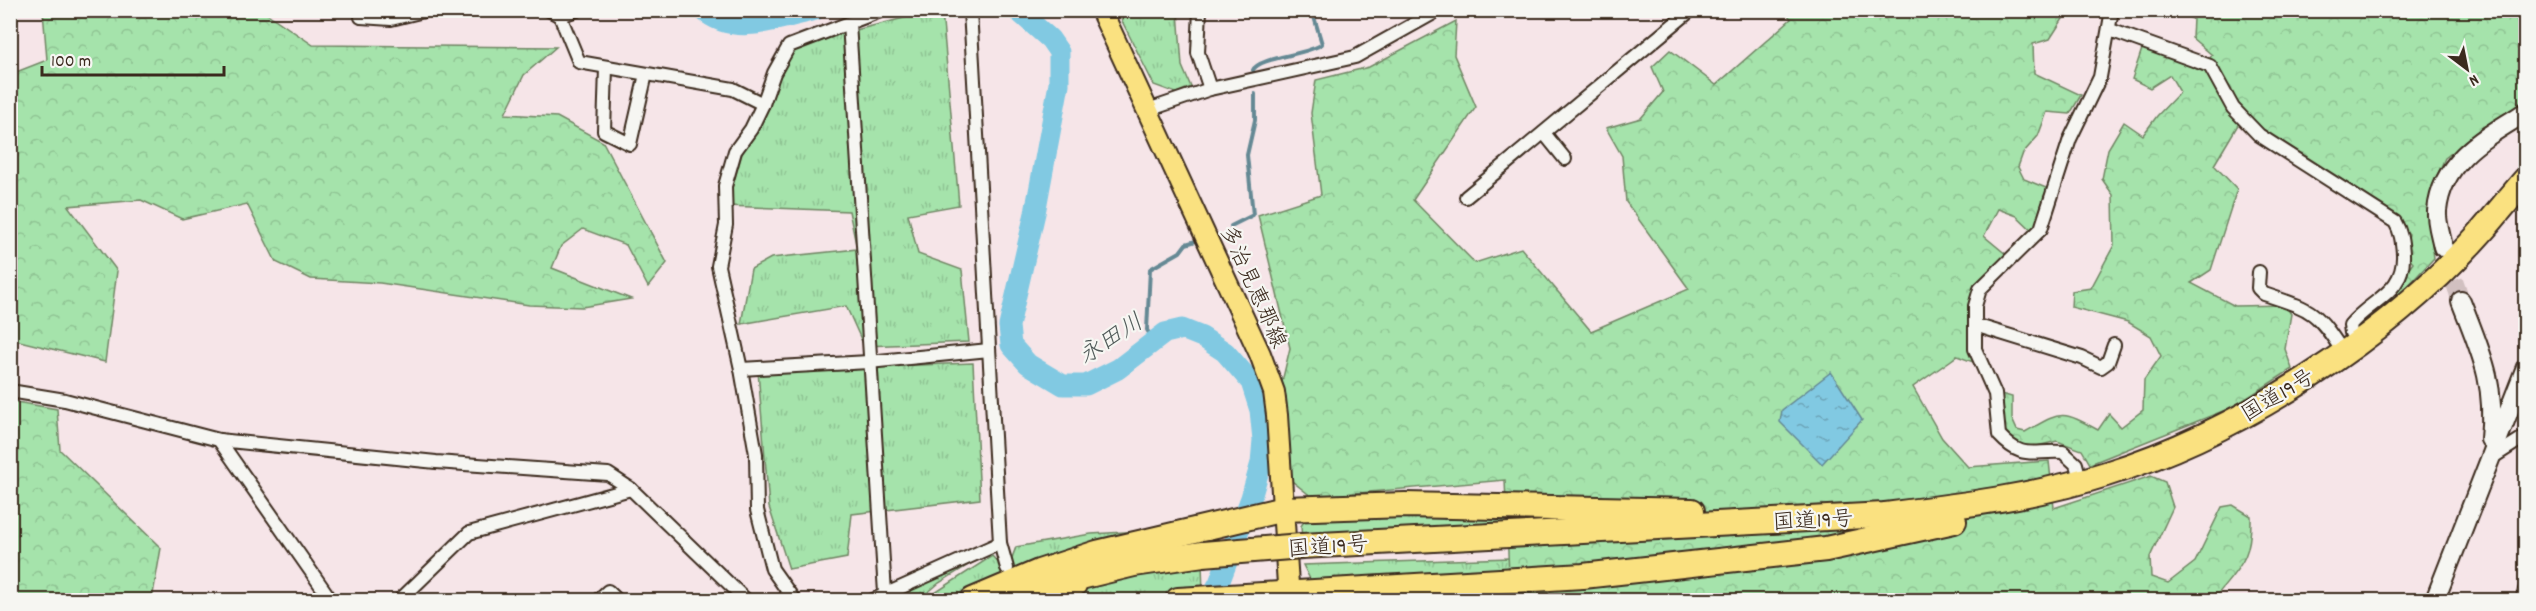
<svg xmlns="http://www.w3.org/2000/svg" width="2536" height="611" viewBox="0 0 2536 611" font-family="Dekko,'Klee One',sans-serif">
<defs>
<pattern id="grass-tufts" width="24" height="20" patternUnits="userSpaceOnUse" patternTransform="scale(1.5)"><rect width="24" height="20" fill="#a5e3ab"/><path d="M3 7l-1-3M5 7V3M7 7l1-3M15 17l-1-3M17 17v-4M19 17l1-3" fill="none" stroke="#8fc393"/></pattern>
<pattern id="forest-crowns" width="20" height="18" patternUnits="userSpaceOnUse" patternTransform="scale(1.5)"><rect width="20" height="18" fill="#a5e3ab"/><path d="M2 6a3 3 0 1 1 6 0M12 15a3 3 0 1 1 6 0" fill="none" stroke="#8fc393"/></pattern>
<pattern id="water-ripples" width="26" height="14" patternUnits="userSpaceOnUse" patternTransform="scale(1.5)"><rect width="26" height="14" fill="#81c9e2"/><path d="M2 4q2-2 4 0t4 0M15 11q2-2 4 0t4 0" fill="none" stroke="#6ba3b7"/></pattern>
</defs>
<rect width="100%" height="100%" fill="#f6e5e8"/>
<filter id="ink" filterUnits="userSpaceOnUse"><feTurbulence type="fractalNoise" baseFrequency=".0167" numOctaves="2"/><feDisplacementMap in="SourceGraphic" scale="12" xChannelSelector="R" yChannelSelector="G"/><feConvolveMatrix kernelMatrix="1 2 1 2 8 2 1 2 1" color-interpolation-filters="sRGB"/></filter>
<g filter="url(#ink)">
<!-- grass -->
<g fill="url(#grass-tufts)" stroke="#708664" stroke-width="1.5">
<polygon points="932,11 942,11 959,205 908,214 918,254 962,270 969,342 864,346 846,306 741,324 751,269 771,258 857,249 849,211 727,206 758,98 780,49"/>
<polygon points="1117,11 1178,11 1182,66 1191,87 1176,93 1154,85"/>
<polygon points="973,363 980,499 852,514 847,558 789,569 769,507 758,371"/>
<polygon points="1308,515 1608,516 1302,540 1301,526"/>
<polygon points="1159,530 964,600 924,600 992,556 1003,568 1009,566 1016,547 1091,534"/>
<polygon points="989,552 939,583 919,600 881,600"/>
<polygon points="1544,557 1685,560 1312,583 1303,565"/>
<polygon points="1202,564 1203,593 1122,600 1041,600 1108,581"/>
</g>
<!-- forest -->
<g fill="url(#forest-crowns)" stroke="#708664" stroke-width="1.5">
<polygon points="43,11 263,11 313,45 556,47 524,75 505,114 557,117 603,142 667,263 648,287 626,245 583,229 561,246 552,268 631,299 582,307 529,305 380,283 311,279 276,262 247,204 182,219 141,200 68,206 117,271 105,362 11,339 11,74 47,60"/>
<path d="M1785,11H2068L2050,39L2033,44L2034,73L2081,95L2070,114L2047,112L2038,136L2023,153L2018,167L2024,179L2051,190C2052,206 2053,226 2040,238L2017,216L1998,209L1984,236L2008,256L1975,284L1971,306L1973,362L1957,356L1913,387L1942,438L1968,467L2049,461L2054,508L2151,476L2165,482L2173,507L2150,557L2151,577L2168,583L2195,562L2222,507L2233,505L2251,516C2252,561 2239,567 2213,600H1510L1505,480L1312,497L1292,481L1286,396L1282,382L1290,348L1258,215L1321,195L1311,113L1316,80L1369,67L1456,21L1454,55L1476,107L1413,200L1475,263L1521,248L1591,331L1689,289L1626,202L1622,156L1606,128L1641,118L1663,92L1652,67L1670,50L1716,85L1791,19Z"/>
<path d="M2174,11H2525V99L2445,158L2432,187L2429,220L2434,258L2390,305L2387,299L2413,262L2405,252L2409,234L2396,220L2263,133L2239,123L2214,165L2237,189L2211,270L2191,283L2235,306L2285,305L2291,314L2285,349L2292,369L2233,407L2090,464L2082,450L2057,441L2029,448L2012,440L2004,431L2001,394L2012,397V419L2017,430L2025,432C2061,412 2060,409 2098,430L2109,414L2121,427L2143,410L2144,380L2161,356L2151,336L2128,322L2071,307L2072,291L2091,288L2114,245L2113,195L2102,179L2108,149L2124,122L2143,135L2157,116L2180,92L2170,75L2150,88L2132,79L2143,46L2202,71L2212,55L2192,38L2193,19Z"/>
<polygon points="10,401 57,409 60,450 161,548 152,600 11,600"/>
</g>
<!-- water -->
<polygon fill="url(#water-ripples)" stroke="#658994" stroke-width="1.5" points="1831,372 1862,420 1822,464 1780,422 1782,410"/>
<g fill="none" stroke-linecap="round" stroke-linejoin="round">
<!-- stream -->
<g stroke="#658994" stroke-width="4">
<path d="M1253,70C1259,57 1308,55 1322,44L1312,10"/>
<polyline points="1231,226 1253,215 1247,155 1255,120 1255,94"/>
<polyline points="1154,341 1147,330 1150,269 1180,252 1186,244 1199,240"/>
</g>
<!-- river -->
<g stroke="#81c9e2" stroke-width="21">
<path d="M703,10C734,38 778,19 815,10"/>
<polyline points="1017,10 1050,39 1059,52 1059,84 1035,213 1009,326 1011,345 1028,364 1063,385 1086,385 1118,369 1165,333 1182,329 1202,337 1225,352 1251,382 1260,410 1263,440 1261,463 1251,498 1219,583 1209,600"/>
</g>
<!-- secondary-tunnel -->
<polyline stroke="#d1c0c0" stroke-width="18" stroke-dasharray="18 9" stroke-linecap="butt" points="2445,255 2461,301"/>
<!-- street casing -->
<g stroke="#3b2a1e" stroke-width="16">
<g id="street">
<polyline points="363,10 361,17 391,19 428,10"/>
<polyline points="549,10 560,16 577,10"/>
<polyline points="1200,10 1198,53 1210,89"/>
<polyline points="560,16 579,62 733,89 763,104 751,129 735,151 725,186 726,225 718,266 741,369 756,454 757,510 772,569 794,600"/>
<polyline points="849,23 883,10"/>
<path d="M2110,30L2210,66L2233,108L2259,135L2395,222C2401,232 2402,241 2403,253C2405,294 2372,298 2350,325L2351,333"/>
<polyline points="606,68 604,131 630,144 646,74"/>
<polyline points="763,104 774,73 789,46 849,23 885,593"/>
<polyline points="1148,110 1210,89 1355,57 1439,10"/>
<polyline points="1544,133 1565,159"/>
<polyline points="1466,197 1691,10"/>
<path d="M2259,272L2258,288L2264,294C2312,310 2315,309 2343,352"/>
<polyline points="1975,325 2082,358 2101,367 2108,362 2114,345"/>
<polyline points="741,369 869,362 989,350"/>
<polyline points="10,391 65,400 219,440 436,462 608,474 631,489 746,600"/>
<polyline points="219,440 331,600"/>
<polyline points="2490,459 2526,436"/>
<path d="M2081,483L2076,464L2063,452C2032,450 2023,461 1999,435L1995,394L1975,349V306L1980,289L2041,229L2070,139L2100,77L2112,10"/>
<polyline points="1000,543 1007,568"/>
<polyline points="400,600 469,533 631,489"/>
<polyline points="598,600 608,591 617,600"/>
<polyline points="873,600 1000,543 970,10"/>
</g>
</g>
<!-- secondary casing -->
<g stroke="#3b2a1e" stroke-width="22">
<g id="secondary">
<path d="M2443,247C2441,236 2436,222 2437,211C2442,159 2486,137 2526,112"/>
<path d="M2461,301C2481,353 2496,382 2490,439"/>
<polyline points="2435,600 2526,367"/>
</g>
</g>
<!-- primary casing -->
<g stroke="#3b2a1e" stroke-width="24">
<polyline id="primary" points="1101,10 1260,354 1274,392 1277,415 1289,600"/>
</g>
<!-- highway casing -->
<g stroke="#3b2a1e" stroke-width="28">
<g id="highway">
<path d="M1302,546L1884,515C1958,506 2034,497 2106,474C2241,432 2388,337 2482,231C2497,214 2511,196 2526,179"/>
<polyline points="1056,583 1134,564 1203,554"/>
<polyline points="973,600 1039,572 1097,553 1284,509 1405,505 1692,511"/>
<polyline points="1021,600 1074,585"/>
<polyline points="1178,600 1583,576 1826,549 1954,521"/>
</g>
</g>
<!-- street -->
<use href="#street" stroke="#f6f6f2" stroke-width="12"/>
<!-- secondary -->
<use href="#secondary" stroke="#f6f6f2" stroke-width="18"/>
<!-- primary -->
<use href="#primary" stroke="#fae180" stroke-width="20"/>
<!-- highway -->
<use href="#highway" stroke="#fae180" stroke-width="24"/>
<!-- rail casing -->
<g stroke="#3b2a1e" stroke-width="6">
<polyline id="rail" points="2517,600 2526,569"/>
</g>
<!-- rail -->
<use href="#rail" stroke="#f6f6f2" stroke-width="4" stroke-dasharray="11" stroke-linecap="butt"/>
<!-- highway-bridge casing -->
<g stroke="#3b2a1e" stroke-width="28" stroke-linecap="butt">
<polyline id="highway-bridge" points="1203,554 1302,546"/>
</g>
<!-- highway-bridge -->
<use href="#highway-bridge" stroke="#fae180" stroke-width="24"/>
</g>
</g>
<g text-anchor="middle" stroke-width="4.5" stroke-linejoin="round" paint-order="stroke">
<!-- street labels -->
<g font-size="22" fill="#3b2a1e" stroke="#f6f6f2">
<text transform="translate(1255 286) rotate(66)" y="8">多治見恵那線</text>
<text transform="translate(2277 394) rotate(-31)" y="8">国道19号</text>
<text transform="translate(1813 519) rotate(-3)" y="8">国道19号</text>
<text transform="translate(1328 545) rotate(-4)" y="8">国道19号</text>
</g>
<!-- water labels -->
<g font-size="24" font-style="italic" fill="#505a59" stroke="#f6f6f2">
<text transform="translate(1110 338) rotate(-33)" y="8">永田川</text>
</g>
</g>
<!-- margin -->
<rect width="2536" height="611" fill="none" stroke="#f6f6f2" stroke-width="36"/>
<rect x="18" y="18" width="2500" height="575" fill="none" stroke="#3b2a1e" stroke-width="2" filter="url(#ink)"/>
<!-- north arrow -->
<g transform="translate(2467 69) rotate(148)" stroke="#f6f6f2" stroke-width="4.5" paint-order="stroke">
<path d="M0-4.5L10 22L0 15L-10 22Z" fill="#3b2a1e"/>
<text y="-9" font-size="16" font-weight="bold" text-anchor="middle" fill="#3b2a1e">N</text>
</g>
<!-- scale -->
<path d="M42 66v9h182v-9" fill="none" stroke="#3b2a1e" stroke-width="3"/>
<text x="51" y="66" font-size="18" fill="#3b2a1e" stroke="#f6f6f2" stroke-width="4.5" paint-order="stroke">100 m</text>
</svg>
